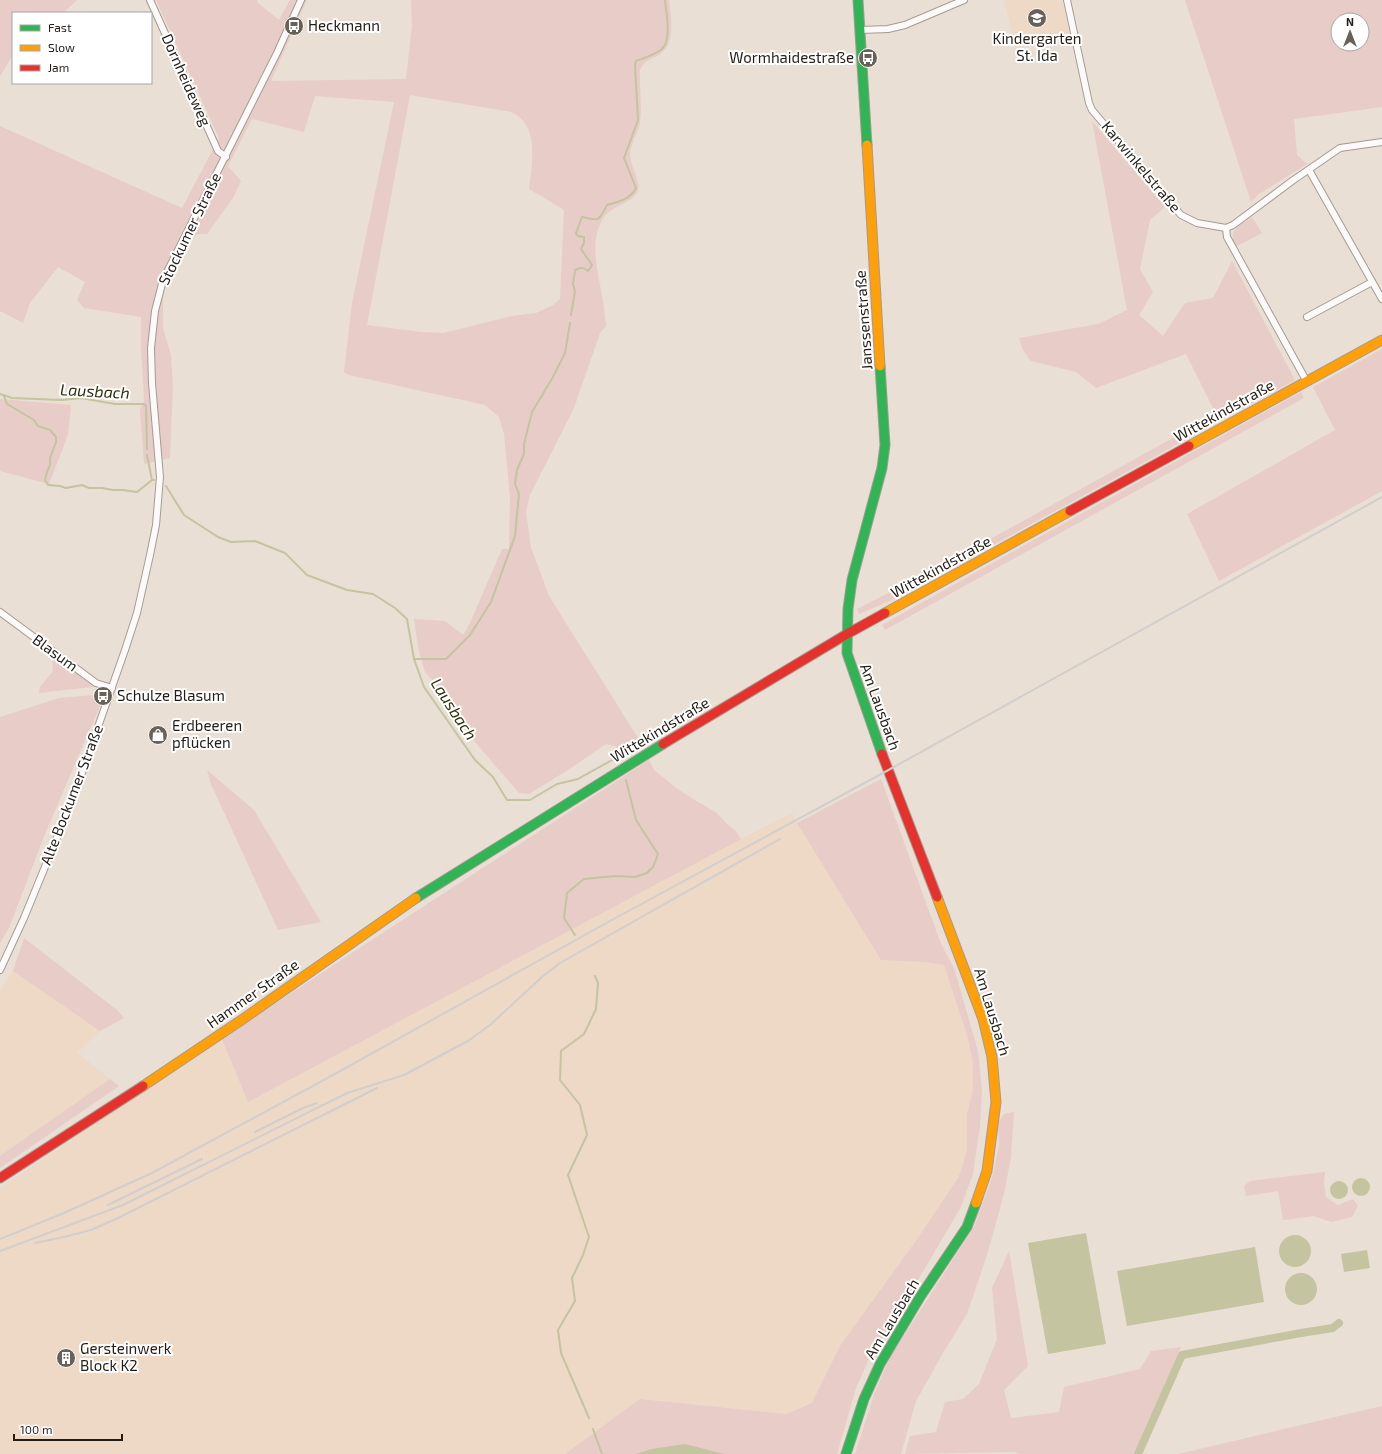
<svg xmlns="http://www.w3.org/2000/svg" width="1382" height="1454" viewBox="0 0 1382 1454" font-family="'Exo 2',sans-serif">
<rect width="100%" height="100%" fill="#eadfd4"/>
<!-- built -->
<g fill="#edd9c6">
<polygon points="1004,0 1062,0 1070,36 1016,47"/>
<polygon points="792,813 797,823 881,960 925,962 944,965 967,1035 973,1063 973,1089 967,1115 967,1150 963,1165 958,1178 915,1242 840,1346 812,1403 786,1414 640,1399 565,1454 0,1454 0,1188 222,1039 248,1101 725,847"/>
<polygon points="13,971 100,1031 77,1053 110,1079 0,1156 0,991"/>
</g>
<!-- green -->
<g fill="#e7ccc7" fill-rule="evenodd">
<polygon points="0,0 77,0 63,13 13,13 13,55 0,76"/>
<path d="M156,0H257L258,3L279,20L290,0H307L271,81L406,79L412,26L411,0H669C671,16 676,44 660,54C653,59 644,60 641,68C639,71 640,77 640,80C640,94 642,109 640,123C638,134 630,144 630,155C630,165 641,182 638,191C634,202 612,206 605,216C588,237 598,272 602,296C604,306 605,316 606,326L600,333L574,408L530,495L526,512L531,547L549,596L640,741L624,754L615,746L606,744L568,770L529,794L519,793L475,742L434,682L425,672L419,652L414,619L445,621L463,635L470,623L502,549H509L510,497L504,434L499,417L485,405L349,375L344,372L352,303L394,102L315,96L304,132L252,119L228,166L241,181L233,198L207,234H197L182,255L168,278L163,298V328L171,355L173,386L170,458L144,464L140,410L144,401L141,346V317L84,308L77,300L85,282L58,267L30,303L23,323L0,311V126L182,208L219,138ZM410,95L511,112C540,124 532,164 529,189L564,210L560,299L553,305L536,313L512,316L443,333L421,332L367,325Z"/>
<path d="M1185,0H1382V107L1294,119L1297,155L1307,164L1259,194L1251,202ZM1338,20H1362V44H1338Z"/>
<polygon points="1092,121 1165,207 1150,220 1140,269 1153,292 1139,315 1163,336 1185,303 1213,298 1232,261 1295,380 894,599 859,614 857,609 951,561 1216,414 1186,354 1096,388 1076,372 1031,361 1023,350 1019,338 1098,324 1127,310"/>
<path d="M1252,217L1262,233L1235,247C1227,230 1240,226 1252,217Z"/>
<polygon points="1382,349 1382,491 1219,581 1187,514 1335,430 1313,387"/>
<polygon points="1301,392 1304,398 885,630 882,625 1014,551"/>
<polygon points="0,399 71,405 68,435 49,484 0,471"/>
<polygon points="52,651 100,686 39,693 40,687 53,671"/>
<polygon points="105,694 45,834 9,928 0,943 0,717 59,698"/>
<polygon points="649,760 654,770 675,787 693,799 717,813 727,824 735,830 741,839 248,1102 222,1039 364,945"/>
<polygon points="207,770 254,810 321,922 278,930 211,784"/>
<polygon points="881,779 941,944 954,968 978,1051 982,1091 980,1126 973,1174 961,1207 915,1285 870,1357 856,1388 837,1454 565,1454 640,1399 786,1414 812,1403 840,1346 915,1242 958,1178 963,1165 967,1150 967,1115 973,1089 973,1063 967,1035 944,965 925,962 881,960 797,823"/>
<polygon points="24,938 117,1010 124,1018 100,1031 13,971"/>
<polygon points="110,1079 119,1086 0,1168 0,1156"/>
<polygon points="1014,1112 1011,1157 1004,1194 987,1255 967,1314 943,1353 916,1401 901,1454 855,1454 874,1394 891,1356 974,1227 992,1178 999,1146 998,1123 1004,1114"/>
<polygon points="1325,1172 1324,1182 1326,1197 1338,1205 1353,1199 1358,1206 1352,1217 1331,1222 1314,1216 1283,1220 1278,1191 1246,1196 1244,1186 1250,1181"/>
<polygon points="1009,1251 1028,1366 1004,1390 1011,1418 1059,1412 1064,1387 1140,1369 1151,1351 1181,1347 1137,1454 1020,1454 1014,1452 905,1454 910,1436 936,1432 945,1402 963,1399 979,1384 997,1339 992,1288"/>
<polygon points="1382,1406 1382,1454 1178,1454"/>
</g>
<!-- water -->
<g fill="#c4c4a0">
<circle cx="1361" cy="1187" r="9"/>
<circle cx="1339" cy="1190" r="9"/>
<polygon points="1086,1233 1106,1344 1048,1354 1028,1243"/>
<circle cx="1295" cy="1251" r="16"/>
<polygon points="1255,1247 1264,1302 1127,1326 1117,1271"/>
<polygon points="1367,1250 1370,1268 1344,1272 1341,1254"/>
<circle cx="1301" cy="1289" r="16"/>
<polygon points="685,1444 724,1454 636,1454 652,1449"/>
</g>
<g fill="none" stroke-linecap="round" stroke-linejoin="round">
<!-- stream -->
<g stroke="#c4c4a0" stroke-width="2">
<path d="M571,315L575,291L573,284L575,270C581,267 583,267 588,271L592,265L581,249L584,243V237L578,236L576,233L582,217C600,221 598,222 607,205C618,202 631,199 636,188L624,158L638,120L635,65L636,61C645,58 654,55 662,49C672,40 666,12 665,0"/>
<polyline points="0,394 12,398 62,400 81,398 115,404 144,404 146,406 147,449"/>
<polyline points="4,396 7,404 34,420 38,426 50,430 56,437 56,442 50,458 50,465 47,472 45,480 48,485 60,486 66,488 82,485 89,488 102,488 113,490 123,490 137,492 152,480"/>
<polyline points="147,455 152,480 154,480"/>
<polyline points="166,486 184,515 218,537 231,542 255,541 285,553 307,575 347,590 373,594 395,608 407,619 414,659 424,687 475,760 493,777 507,800 530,800 557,784 578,779 612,760 616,760"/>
<polyline points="414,659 446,659 470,635 491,602 515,536 519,494 515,484 517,470 524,454 524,444 532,412 553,377 565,353 570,323"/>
<polyline points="575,935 564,918 567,893 584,879 615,876 635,877 647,873 653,867 658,854 636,820 626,780"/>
<polyline points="589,1418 561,1353 558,1330 575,1301 572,1278 583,1255 589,1237 568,1175 587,1135 580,1105 560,1080 561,1051 584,1034 596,1009 598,983 595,976"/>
<polyline points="593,1429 602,1454"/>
</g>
<!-- canal -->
<polyline stroke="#c4c4a0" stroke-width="8" points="1138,1454 1182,1355 1301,1333 1333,1328 1339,1323"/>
<!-- street casing -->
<g stroke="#a39b92" stroke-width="8">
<g id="street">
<polyline points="150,0 218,151 226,157"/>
<polyline points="1067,0 1089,103 1092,110 1181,215 1197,223 1226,228"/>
<polyline points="860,30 888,29 905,25 964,0"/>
<polyline points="1309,170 1382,299"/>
<polyline points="1226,228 1233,225 1292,181 1340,148 1382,142"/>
<polyline points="1226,228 1227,237 1307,382"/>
<polyline points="1307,317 1372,282"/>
<polyline points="0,612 96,683 112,688"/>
<polyline points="0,970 24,918 72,801 125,650 137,613 150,555 156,525 160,477 152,383 151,348 155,311 163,280 277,53 301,0"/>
</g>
</g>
<!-- fast casing -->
<g stroke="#a39b92" stroke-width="11">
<g id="fast">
<polyline points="858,0 867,145"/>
<polyline points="880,366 885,445 882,468 852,580 848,609 847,653 882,754"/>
<polyline points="416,898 663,744"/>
<polyline points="846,1454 864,1399 880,1364 920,1297 967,1227 976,1203"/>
</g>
</g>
<!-- slow casing -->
<g stroke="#a39b92" stroke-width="11">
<g id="slow">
<polyline points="867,145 880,366"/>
<polyline points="1189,446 1382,340"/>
<polyline points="885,613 1070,511"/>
<polyline points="937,897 983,1019 992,1057 996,1102 987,1171 976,1203"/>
<polyline points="143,1086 243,1019 416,898"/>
</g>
</g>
<!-- jam casing -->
<g stroke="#a39b92" stroke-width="11">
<g id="jam">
<polyline points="1070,511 1189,446"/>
<polyline points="663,744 847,634 885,613"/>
<polyline points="882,754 937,897"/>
<polyline points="0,1178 143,1086"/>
</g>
</g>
<!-- street -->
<use href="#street" stroke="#fcfaf9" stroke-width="6"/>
<!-- fast -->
<use href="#fast" stroke="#30b455" stroke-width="9"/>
<!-- slow -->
<use href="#slow" stroke="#ff9f0a" stroke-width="9"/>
<!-- jam -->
<use href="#jam" stroke="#e5322d" stroke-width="9"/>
<!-- rail -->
<g stroke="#d1cecc" stroke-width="2">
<polyline points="255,1132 303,1108 317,1103"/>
<polyline points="108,1205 202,1159"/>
<polyline points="0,1239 64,1213 152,1173 333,1075 610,921 883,773 1382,497"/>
<polyline points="35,1243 64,1237 91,1230 118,1218 377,1088"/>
<polyline points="0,1251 123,1205 347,1093 404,1075 468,1041 490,1025 543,976 560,963 780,839"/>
</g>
</g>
<!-- icons -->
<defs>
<g id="school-disc" transform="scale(1)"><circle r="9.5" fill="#696158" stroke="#fff"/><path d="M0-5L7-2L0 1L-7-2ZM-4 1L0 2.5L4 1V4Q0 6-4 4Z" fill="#fff"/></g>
<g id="bus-disc" transform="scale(1)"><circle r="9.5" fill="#696158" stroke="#fff"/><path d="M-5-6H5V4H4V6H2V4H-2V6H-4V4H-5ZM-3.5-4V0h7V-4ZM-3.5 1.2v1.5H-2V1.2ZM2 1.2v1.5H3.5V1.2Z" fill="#fff"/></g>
<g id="shop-disc" transform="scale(1)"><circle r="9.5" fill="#696158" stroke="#fff"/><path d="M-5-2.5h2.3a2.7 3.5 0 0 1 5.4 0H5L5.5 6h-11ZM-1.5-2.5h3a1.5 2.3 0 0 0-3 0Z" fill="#fff"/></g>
<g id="building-disc" transform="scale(1)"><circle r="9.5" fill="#696158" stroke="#fff"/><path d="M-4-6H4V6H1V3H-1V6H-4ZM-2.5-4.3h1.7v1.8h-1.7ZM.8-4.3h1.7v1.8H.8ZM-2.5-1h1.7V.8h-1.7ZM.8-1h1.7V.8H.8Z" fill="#fff"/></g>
</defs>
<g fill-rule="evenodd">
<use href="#school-disc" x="1037" y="18"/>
<use href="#bus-disc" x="294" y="26"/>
<use href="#bus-disc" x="868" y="58"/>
<use href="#bus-disc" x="103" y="696"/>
<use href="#shop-disc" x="158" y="735"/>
<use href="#building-disc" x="66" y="1358"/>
</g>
<g text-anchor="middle" stroke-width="4" stroke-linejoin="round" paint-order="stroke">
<!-- poi labels -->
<g font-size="15" fill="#241d16" stroke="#fff" text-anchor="start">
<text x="308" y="31">Heckmann</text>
<text x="1037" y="44" text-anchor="middle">Kindergarten<tspan x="1037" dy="17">St. Ida</tspan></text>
<text x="854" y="63" text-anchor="end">Wormhaidestraße</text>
<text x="117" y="701">Schulze Blasum</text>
<text x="172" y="731">Erdbeeren<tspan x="172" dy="17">pflücken</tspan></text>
<text x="80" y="1354">Gersteinwerk<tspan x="80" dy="17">Block K2</tspan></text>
</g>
<!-- street labels -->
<g font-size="15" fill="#241d16" stroke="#fff">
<text transform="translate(186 80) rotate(66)" y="5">Dornheideweg</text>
<text transform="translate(1141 167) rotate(50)" y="5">Karwinkelstraße</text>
<text transform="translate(190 229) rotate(-64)" y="5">Stockumer Straße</text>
<text transform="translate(864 320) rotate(-94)" y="5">Janssenstraße</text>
<text transform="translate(1224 411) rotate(-29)" y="5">Wittekindstraße</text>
<text transform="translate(941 567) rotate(-29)" y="5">Wittekindstraße</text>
<text transform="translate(55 653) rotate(36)" y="5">Blasum</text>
<text transform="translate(880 707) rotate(70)" y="5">Am Lausbach</text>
<text transform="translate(660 730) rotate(-31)" y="5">Wittekindstraße</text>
<text transform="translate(72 795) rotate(-69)" y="5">Alte Bockumer Straße</text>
<text transform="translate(253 994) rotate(-35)" y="5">Hammer Straße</text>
<text transform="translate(992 1012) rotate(73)" y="5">Am Lausbach</text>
<text transform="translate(892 1319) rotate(-59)" y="5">Am Lausbach</text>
</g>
<!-- water labels -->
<g font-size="16" font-style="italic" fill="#2d300a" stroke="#fff">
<text transform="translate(95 391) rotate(3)" y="6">Lausbach</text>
<text transform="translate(454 709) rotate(57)" y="6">Lausbach</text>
</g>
</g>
<!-- legend -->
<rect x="12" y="12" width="140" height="72" fill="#ffffff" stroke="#a7a5a2"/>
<rect x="20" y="25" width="20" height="6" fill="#30b455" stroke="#a7a5a2"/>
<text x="48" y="32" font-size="12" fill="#241d16">Fast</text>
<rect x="20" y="45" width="20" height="6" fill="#ff9f0a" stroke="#a7a5a2"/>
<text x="48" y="52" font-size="12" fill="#241d16">Slow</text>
<rect x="20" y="65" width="20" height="6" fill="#e5322d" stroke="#a7a5a2"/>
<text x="48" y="72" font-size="12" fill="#241d16">Jam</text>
<!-- north arrow -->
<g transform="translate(1350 32)"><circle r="19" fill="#ffffff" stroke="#a7a5a2"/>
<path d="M0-3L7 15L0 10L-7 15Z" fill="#696158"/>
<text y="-6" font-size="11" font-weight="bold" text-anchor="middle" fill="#241d16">N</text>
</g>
<!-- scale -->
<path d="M14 1434v6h108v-6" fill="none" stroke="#241d16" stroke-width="2"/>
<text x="20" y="1434" font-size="12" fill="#241d16" stroke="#ffffff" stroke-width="3" paint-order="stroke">100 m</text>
</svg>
